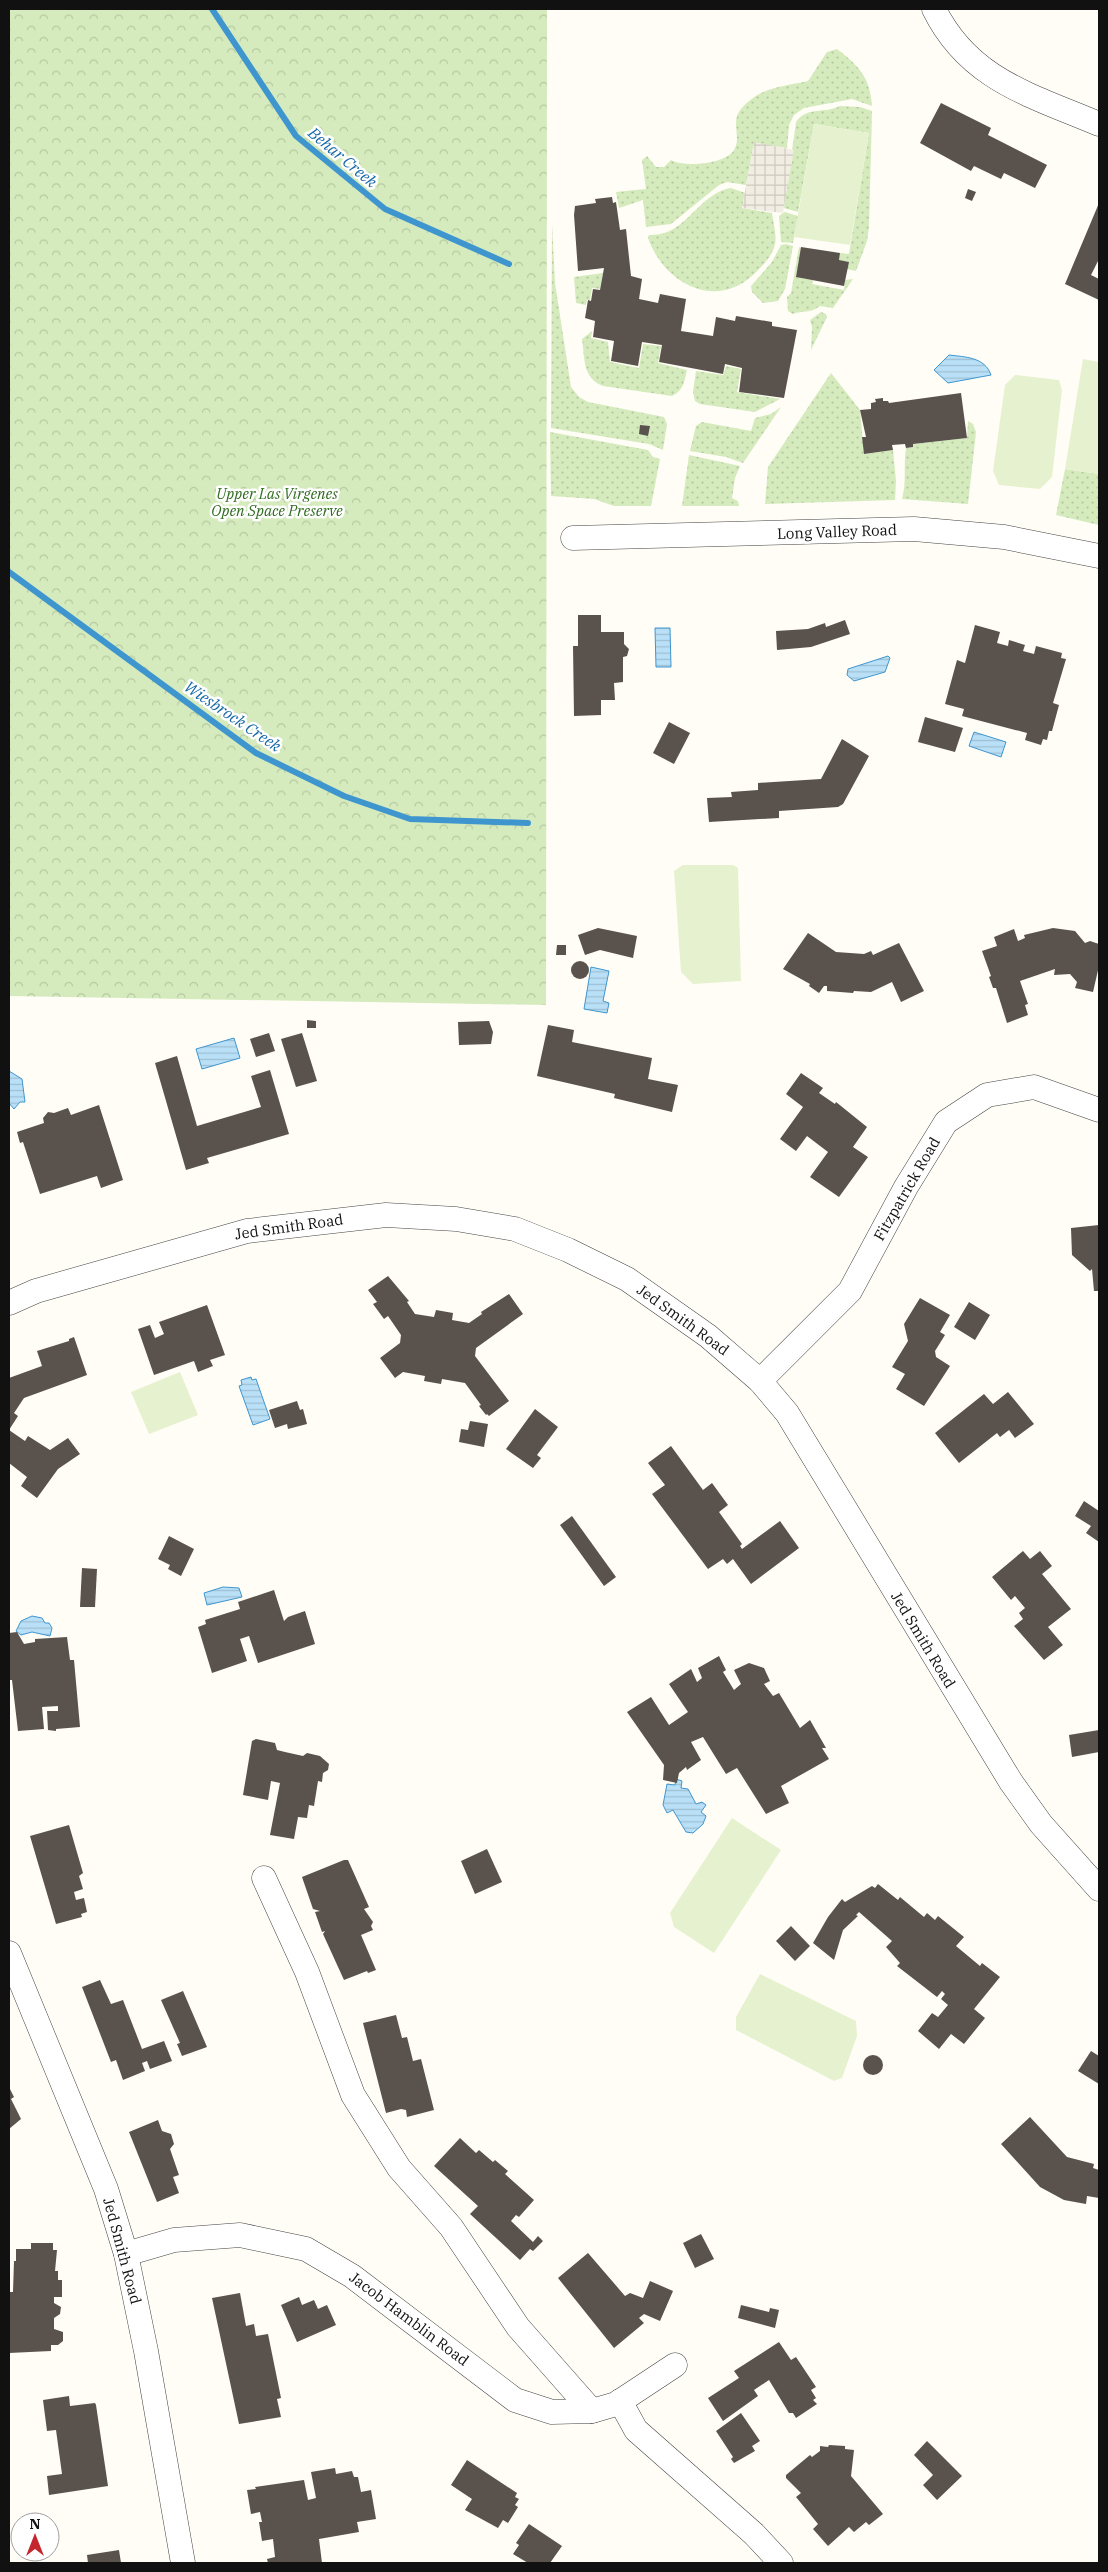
<svg xmlns="http://www.w3.org/2000/svg" width="1108" height="2572" viewBox="0 0 1108 2572" font-family="'IBM Plex Serif',serif">
<defs>
<pattern id="grass-dots" width="8" height="8" patternUnits="userSpaceOnUse" patternTransform="scale(1.25)"><rect width="8" height="8" fill="#d5ebbd"/><path d="M2 2h.1M6 6h.1" fill="none" stroke="#b6c8a1" stroke-width="1.8" stroke-linecap="round"/></pattern>
<pattern id="park-crowns" width="20" height="18" patternUnits="userSpaceOnUse" patternTransform="scale(1.25)"><rect width="20" height="18" fill="#d5ebbd"/><path d="M2 6a3 3 0 1 1 6 0M12 15a3 3 0 1 1 6 0" fill="none" stroke="#b6c8a1"/></pattern>
<pattern id="plaza-grid" width="8" height="8" patternUnits="userSpaceOnUse" patternTransform="scale(1.25)"><rect width="8" height="8" fill="#f1ede2"/><path d="M0 4h8M4 0v8" fill="none" stroke="#cecac1"/></pattern>
<pattern id="water-rules" width="6" height="5" patternUnits="userSpaceOnUse" patternTransform="scale(1.25)"><rect width="6" height="5" fill="#b9e0f7"/><path d="M0 2.5h6" fill="none" stroke="#9ebfd3"/></pattern>
</defs>
<rect width="100%" height="100%" fill="#fffdf5"/>
<!-- grass -->
<g fill="url(#grass-dots)">
<path d="M837,49C859,66 870,77 872,106L852,99L804,108L794,115L789,125L787,148L754,143L746,185L727,182L719,185L671,224L646,227L643,200L619,208L616,192L646,189L642,160L647,156L656,167H664L671,160C685,168 729,164 735,148C741,136 730,120 742,108C761,87 781,87 808,81L827,52Z"/>
<path d="M840,106L860,107L872,111L869,227L867,241L856,271L847,269L848,262L839,260L840,253L849,254L869,133L814,124L798,212L784,208L796,122C807,106 825,114 840,106Z"/>
<path d="M731,188L745,193L742,208L772,213C773,222 777,235 775,244C773,254 766,262 759,269C720,313 665,286 648,238L649,235C686,237 698,193 731,188Z"/>
<polygon points="785,212 798,216 793,243 781,242 779,216"/>
<polygon points="552,224 555,283 571,387 579,397 588,402 664,417 667,424 663,450 649,444 551,428"/>
<polygon points="786,244 793,246 785,289 778,301 763,303 752,292 751,286 772,262 781,245"/>
<path d="M799,247L801,248L796,277L813,280L812,284L844,290L845,280L853,279L833,308L820,306C810,314 803,310 793,314L788,311L787,297L791,293Z"/>
<polygon points="603,273 600,289 592,288 590,300 587,300 586,305 576,303 574,277"/>
<polygon points="821,312 826,314 827,317 811,350 812,327 810,320"/>
<path d="M592,331L591,338L608,342L610,362L639,368L643,344L661,346L658,363L687,370C684,382 684,390 672,396L603,386C582,378 585,358 582,339Z"/>
<polygon points="726,366 741,369 737,392 780,399 755,412 700,404 695,401 693,392 696,371 723,375"/>
<polygon points="831,373 860,410 864,454 893,450 896,481 895,500 765,504 768,467"/>
<polygon points="781,407 743,463 726,457 690,451 696,426 702,422 751,431 755,418 771,414"/>
<path d="M968,421L973,424L976,432L968,504L902,499C907,481 903,467 906,448L913,447V444L967,438Z"/>
<polygon points="550,432 648,450 653,457 660,459 651,506 614,506 594,499 551,496"/>
<polygon points="689,455 740,466 735,478 732,498 738,501 739,506 682,506"/>
<polygon points="1065,469 1099,474 1099,525 1056,515"/>
</g>
<!-- park -->
<polygon fill="url(#park-crowns)" points="9,9 547,9 546,1005 9,996"/>
<!-- pitch -->
<g fill="#e6f2cf">
<polygon points="814,124 869,133 850,245 794,237"/>
<polygon points="1083,359 1099,362 1099,474 1065,469"/>
<polygon points="1015,375 1059,380 1062,390 1052,477 1040,489 999,485 993,471 1005,385"/>
<polygon points="683,865 733,865 738,868 741,981 693,984 681,972 674,871"/>
<polygon points="180,1372 198,1415 149,1434 131,1392"/>
<polygon points="732,1818 781,1850 714,1953 674,1927 670,1913"/>
<polygon points="760,1974 856,2021 857,2036 842,2078 834,2081 736,2030 736,2017"/>
</g>
<!-- plaza -->
<polygon fill="url(#plaza-grid)" points="754,142 794,150 783,213 742,208"/>
<!-- water -->
<g fill="url(#water-rules)" stroke="#3f96cf">
<path d="M949,355C965,357 985,357 991,375L948,383L934,370Z"/>
<polygon points="655,628 670,628 671,667 656,667"/>
<polygon points="888,656 890,658 885,672 854,681 847,675 848,669"/>
<polygon points="974,732 1006,742 1001,757 969,746"/>
<polygon points="591,967 609,971 603,1001 609,1003 607,1013 584,1009"/>
<polygon points="234,1038 240,1058 202,1069 196,1049"/>
<polygon points="9,1071 22,1079 25,1102 20,1102 14,1109 9,1103"/>
<polygon points="251,1377 252,1380 256,1379 270,1419 253,1425 239,1386 242,1385 241,1380"/>
<polygon points="223,1587 239,1588 242,1597 207,1605 204,1593"/>
<polygon points="32,1616 42,1618 45,1623 49,1623 52,1628 50,1636 32,1632 21,1635 16,1631 21,1621"/>
<polygon points="676,1779 682,1781 681,1788 688,1789 696,1804 702,1802 706,1805 701,1812 706,1816 703,1824 693,1833 686,1832 673,1810 667,1813 663,1805 667,1784 675,1785"/>
</g>
<g fill="none" stroke-linecap="round" stroke-linejoin="round">
<!-- stream -->
<g stroke="#3f96cf" stroke-width="6">
<polyline points="212,9 296,136 385,209 509,264"/>
<polyline points="9,572 256,753 344,796 410,819 528,823"/>
</g>
</g>
<!-- building -->
<g fill="#5a524d">
<polygon points="941,103 991,128 988,135 1047,165 1035,188 1004,173 1001,179 974,166 971,171 920,143"/>
<polygon points="968,189 976,192 972,201 965,198"/>
<polygon points="612,197 613,203 616,202 620,230 626,229 631,276 642,279 639,299 658,303 660,294 686,299 681,331 713,336 716,317 735,321 736,316 772,322 772,326 797,330 784,398 739,392 742,368 725,364 723,374 659,362 662,345 642,342 638,366 611,361 614,341 593,337 595,321 585,318 588,300 591,301 593,289 600,290 604,268 578,271 574,215 575,206 596,203 595,199"/>
<polygon points="1099,203 1099,259 1091,275 1099,279 1099,300 1065,284"/>
<polygon points="801,247 840,253 839,260 849,262 844,286 796,277"/>
<polygon points="961,393 967,438 913,444 913,447 906,448 905,444 892,445 893,450 864,454 862,437 866,437 860,410 871,409 871,403 876,402 875,399 883,398 883,401 888,401 889,403"/>
<polygon points="640,425 650,426 648,436 639,434"/>
<polygon points="578,615 601,615 601,632 624,632 624,644 629,649 627,656 623,657 623,682 614,683 615,700 601,700 601,715 574,716 573,646 578,646"/>
<polygon points="845,620 850,634 811,647 777,650 776,631 808,629 825,623 826,627"/>
<polygon points="975,625 1000,632 997,643 1008,646 1009,640 1025,645 1023,651 1034,654 1036,646 1062,653 1061,658 1066,659 1053,703 1059,705 1052,731 1049,731 1047,740 1043,739 1041,745 1025,740 1027,733 962,716 964,709 945,704 957,660 965,663"/>
<polygon points="925,717 963,728 955,752 918,742"/>
<polygon points="669,722 690,733 674,764 653,753"/>
<polygon points="842,739 869,756 843,804 838,807 779,811 779,818 709,822 707,798 732,797 731,792 758,790 758,783 821,779"/>
<polygon points="598,928 637,936 633,958 600,950 585,955 578,935"/>
<polygon points="1053,928 1075,931 1085,943 1090,941 1099,944 1099,966 1093,992 1075,988 1077,982 1070,974 1054,975 1055,969 1020,981 1028,1004 1025,1005 1028,1015 1007,1023 996,988 993,988 989,977 991,976 982,951 997,946 994,937 1014,929 1018,941 1025,938 1024,935"/>
<polygon points="808,933 836,952 864,954 871,951 873,955 899,943 924,991 901,1002 892,982 871,992 854,991 853,993 827,991 827,986 824,986 819,993 809,986 810,984 783,969"/>
<polygon points="557,945 566,945 566,955 556,955"/>
<circle cx="580" cy="970" r="9"/>
<polygon points="307,1020 316,1021 316,1028 307,1028"/>
<polygon points="489,1021 493,1032 491,1044 459,1045 458,1022"/>
<polygon points="548,1025 574,1030 572,1042 652,1058 648,1079 678,1085 672,1112 614,1098 615,1094 537,1076"/>
<polygon points="269,1033 275,1051 256,1057 250,1039"/>
<polygon points="302,1033 317,1081 296,1087 281,1039"/>
<polygon points="177,1056 197,1126 261,1107 251,1076 270,1070 289,1134 207,1158 209,1163 186,1170 155,1063"/>
<polygon points="801,1073 823,1088 819,1093 835,1104 836,1102 867,1127 853,1147 868,1157 839,1197 810,1177 828,1152 807,1136 796,1151 780,1139 803,1107 786,1094"/>
<polygon points="99,1105 123,1180 101,1188 97,1176 40,1194 23,1142 20,1143 17,1132 44,1123 43,1118 48,1112 54,1113 68,1108 71,1115"/>
<polygon points="1099,1225 1099,1291 1094,1291 1092,1269 1090,1271 1072,1255 1071,1228"/>
<polygon points="388,1276 409,1301 407,1302 415,1314 434,1317 436,1310 453,1313 452,1320 469,1323 482,1314 481,1312 509,1294 523,1314 476,1348 475,1356 509,1401 489,1416 487,1414 486,1415 479,1406 481,1405 465,1383 442,1379 441,1384 424,1381 425,1376 403,1372 395,1378 380,1358 400,1343 401,1335 388,1316 384,1319 373,1304 377,1302 368,1290"/>
<polygon points="920,1298 950,1315 940,1332 945,1335 935,1351 936,1357 950,1366 924,1406 896,1389 905,1374 892,1367 908,1341 904,1324"/>
<polygon points="969,1302 990,1315 975,1340 954,1327"/>
<polygon points="207,1305 225,1355 210,1360 213,1366 198,1372 194,1361 154,1375 138,1329 150,1325 155,1338 164,1334 159,1322"/>
<polygon points="74,1337 87,1375 24,1398 14,1413 18,1416 9,1430 9,1378 42,1366 37,1351 69,1341 69,1339"/>
<polygon points="1008,1392 1034,1424 1015,1438 1009,1430 1000,1437 997,1433 959,1463 935,1433 984,1394 993,1404"/>
<polygon points="297,1401 300,1410 303,1409 307,1424 288,1429 287,1424 275,1428 269,1410"/>
<polygon points="535,1409 558,1427 537,1455 541,1458 533,1468 506,1449"/>
<polygon points="470,1421 488,1424 484,1447 459,1442 461,1429 468,1430"/>
<polygon points="9,1430 25,1441 28,1436 50,1450 68,1438 80,1454 58,1469 37,1498 21,1486 27,1477 9,1463"/>
<polygon points="671,1446 703,1490 712,1483 728,1505 719,1512 742,1544 740,1546 742,1549 780,1521 799,1548 751,1584 733,1559 727,1564 723,1559 708,1569 652,1494 665,1485 648,1463"/>
<polygon points="1084,1501 1099,1511 1099,1542 1086,1533 1091,1526 1075,1516"/>
<polygon points="572,1516 616,1577 604,1586 560,1525"/>
<polygon points="169,1536 194,1549 181,1576 168,1569 170,1565 158,1559"/>
<polygon points="1023,1551 1030,1559 1040,1551 1052,1566 1042,1574 1071,1609 1048,1627 1063,1645 1044,1660 1014,1626 1023,1619 1019,1613 1025,1608 1015,1596 1011,1600 992,1577"/>
<polygon points="82,1568 97,1569 95,1607 80,1607"/>
<polygon points="274,1590 284,1621 288,1617 305,1611 315,1644 258,1663 249,1636 240,1639 247,1661 212,1673 198,1627 206,1624 205,1620 240,1609 238,1602"/>
<polygon points="17,1632 24,1644 35,1642 35,1639 67,1637 70,1660 74,1660 80,1727 56,1729 56,1731 48,1730 47,1711 58,1711 58,1706 42,1707 44,1729 18,1731 12,1680 9,1680 9,1633"/>
<polygon points="719,1656 726,1670 723,1672 734,1690 741,1684 734,1670 749,1663 764,1668 770,1681 764,1684 773,1696 779,1693 800,1728 810,1720 826,1748 822,1748 829,1759 781,1786 789,1803 766,1814 737,1768 726,1774 703,1737 691,1742 701,1760 687,1770 686,1767 679,1773 677,1783 663,1780 664,1765 627,1712 651,1697 669,1725 688,1712 669,1684 691,1669 697,1682 702,1678 698,1668"/>
<polygon points="1099,1730 1099,1752 1072,1757 1069,1735"/>
<polygon points="256,1739 275,1743 277,1750 285,1752 303,1756 307,1753 320,1756 329,1764 328,1770 323,1773 322,1782 318,1781 314,1806 309,1805 307,1818 298,1817 294,1839 270,1835 280,1783 271,1781 268,1800 243,1795 252,1741"/>
<polygon points="69,1825 83,1873 79,1876 83,1889 74,1892 76,1900 84,1898 87,1912 81,1914 82,1917 56,1924 30,1836"/>
<polygon points="487,1849 502,1882 475,1894 461,1861"/>
<polygon points="344,1860 348,1860 369,1907 364,1909 373,1922 371,1926 373,1930 361,1935 376,1970 368,1973 367,1971 344,1980 323,1934 325,1931 322,1932 315,1912 320,1911 313,1909 302,1877"/>
<polygon points="878,1884 898,1900 900,1897 924,1917 927,1913 935,1920 938,1916 964,1937 956,1946 980,1966 982,1963 1000,1977 974,2009 985,2018 964,2044 951,2034 939,2049 918,2031 932,2013 938,2017 948,2005 941,1999 945,1994 942,1991 937,1997 897,1966 900,1963 886,1947 892,1941 859,1912 856,1915 858,1916 843,1930 834,1960 813,1943 828,1917 842,1899 845,1902 872,1886 875,1888"/>
<polygon points="791,1926 810,1946 795,1961 776,1941"/>
<polygon points="100,1980 111,2004 123,2000 142,2049 164,2041 172,2061 150,2069 147,2061 142,2063 145,2071 123,2080 116,2060 111,2062 82,1987"/>
<polygon points="183,1991 207,2047 182,2056 177,2044 180,2043 161,2000"/>
<polygon points="396,2015 402,2038 407,2037 413,2061 421,2059 434,2110 407,2117 406,2110 401,2109 386,2113 363,2023"/>
<polygon points="1091,2051 1099,2056 1099,2084 1078,2071"/>
<circle cx="873" cy="2065" r="10"/>
<polygon points="9,2087 14,2097 11,2099 21,2119 9,2129"/>
<polygon points="1030,2117 1067,2157 1094,2164 1093,2168 1099,2170 1099,2198 1087,2196 1086,2204 1064,2200 1040,2187 1001,2144"/>
<polygon points="158,2120 162,2131 171,2134 174,2144 170,2149 179,2175 173,2177 179,2193 157,2202 129,2132"/>
<polygon points="460,2138 476,2153 479,2150 493,2162 495,2160 508,2171 505,2174 534,2200 519,2217 516,2215 511,2221 533,2242 538,2236 543,2241 533,2251 530,2249 520,2260 470,2214 478,2206 434,2166"/>
<polygon points="701,2234 714,2259 695,2268 683,2243"/>
<polygon points="31,2243 53,2243 53,2250 57,2250 55,2271 58,2271 58,2280 62,2280 62,2297 54,2297 54,2303 61,2307 60,2314 54,2318 54,2329 63,2332 63,2341 58,2345 51,2345 51,2351 9,2353 9,2292 13,2292 14,2261 16,2261 16,2249 31,2249"/>
<polygon points="588,2253 625,2296 630,2293 643,2298 650,2281 673,2291 660,2321 644,2314 639,2318 644,2323 614,2348 558,2278"/>
<polygon points="240,2293 246,2326 254,2324 256,2336 268,2334 281,2398 277,2399 281,2417 239,2424 212,2298"/>
<polygon points="299,2297 302,2305 314,2300 318,2309 327,2305 336,2325 297,2342 281,2305"/>
<polygon points="741,2305 769,2312 770,2308 779,2310 775,2328 738,2318"/>
<polygon points="779,2342 791,2360 796,2357 816,2387 811,2390 816,2398 813,2400 817,2404 796,2418 793,2413 789,2413 769,2380 754,2390 758,2396 723,2421 708,2398 739,2378 734,2371"/>
<polygon points="69,2396 70,2406 95,2403 96,2405 108,2486 49,2495 47,2476 62,2474 56,2430 47,2431 43,2400"/>
<polygon points="741,2413 760,2441 752,2446 755,2451 734,2463 731,2459 733,2457 716,2431"/>
<polygon points="927,2441 962,2476 937,2500 923,2485 933,2475 914,2455"/>
<polygon points="829,2445 845,2446 845,2449 854,2450 851,2476 883,2514 869,2525 866,2522 854,2532 849,2527 828,2546 813,2529 818,2524 796,2497 801,2493 786,2478 786,2475 810,2455 812,2457 820,2451 820,2446 828,2447"/>
<polygon points="467,2460 517,2493 515,2497 519,2499 515,2505 518,2507 508,2523 503,2520 498,2528 465,2510 472,2499 451,2485"/>
<polygon points="335,2468 336,2474 352,2471 354,2477 358,2477 361,2492 371,2490 376,2519 357,2522 359,2532 319,2539 322,2563 268,2563 267,2559 275,2557 273,2539 262,2541 259,2522 262,2522 260,2512 251,2514 247,2490 256,2489 255,2487 304,2480 308,2500 316,2498 311,2472"/>
<polygon points="529,2524 562,2546 550,2563 528,2563 513,2554 519,2545 516,2543"/>
<polygon points="119,2550 121,2563 88,2563 87,2555"/>
</g>
<g fill="none" stroke-linecap="round" stroke-linejoin="round">
<!-- minor casing -->
<g stroke="#444" stroke-width="25">
<g id="minor">
<path d="M934,9C969,80 1031,95 1099,124"/>
<polyline points="573,538 914,529 1004,537 1099,556"/>
<polyline points="9,1303 36,1291 247,1231 386,1215 456,1219 515,1229 568,1250 627,1279 708,1336 760,1381 787,1413 1011,1782 1041,1824 1099,1889"/>
<polyline points="760,1381 850,1291 906,1187 946,1122 987,1095 1034,1087 1099,1110"/>
<polyline points="264,1878 307,1972 353,2095 399,2168 451,2227 518,2327 592,2411"/>
<polyline points="9,1953 106,2189 126,2254 146,2351 183,2563"/>
<polyline points="126,2254 174,2240 240,2235 306,2249 352,2276 515,2400 552,2412 592,2411 616,2404 675,2365"/>
<polyline points="620,2401 636,2430 754,2534 781,2563"/>
</g>
</g>
<!-- minor -->
<use href="#minor" stroke="#fff" stroke-width="24"/>
</g>
<g text-anchor="middle" stroke-width="5" stroke-linejoin="round" paint-order="stroke">
<!-- park labels -->
<g font-size="15" font-style="italic" fill="#2f6b1f" stroke="#fff">
<text x="277" y="499">Upper Las Virgenes<tspan x="277" dy="17">Open Space Preserve</tspan></text>
</g>
<!-- street labels -->
<g font-size="15" fill="#111" stroke="#fff">
<text transform="translate(837 532) rotate(-2)" y="5">Long Valley Road</text>
<text transform="translate(907 1189) rotate(-60)" y="5">Fitzpatrick Road</text>
<text transform="translate(289 1227) rotate(-8)" y="5">Jed Smith Road</text>
<text transform="translate(683 1320) rotate(36)" y="5">Jed Smith Road</text>
<text transform="translate(923 1640) rotate(59)" y="5">Jed Smith Road</text>
<text transform="translate(122 2251) rotate(75)" y="5">Jed Smith Road</text>
<text transform="translate(409 2319) rotate(37)" y="5">Jacob Hamblin Road</text>
</g>
<!-- water labels -->
<g font-size="16" font-style="italic" fill="#1768a6" stroke="#fff">
<text transform="translate(343 157) rotate(40)" y="6">Behar Creek</text>
<text transform="translate(233 716) rotate(34)" y="6">Wiesbrock Creek</text>
</g>
</g>
<!-- border -->
<rect width="1108" height="2572" fill="none" stroke="#111111" stroke-width="20"/>
<!-- north arrow -->
<g transform="translate(35 2537)"><circle r="24" fill="#ffffff" stroke="#a0a0a0"/>
<path d="M0-4L9 19L0 12L-9 19Z" fill="#c4262e"/>
<text y="-8" font-size="14" font-weight="bold" text-anchor="middle" fill="#111111">N</text>
</g>
</svg>
